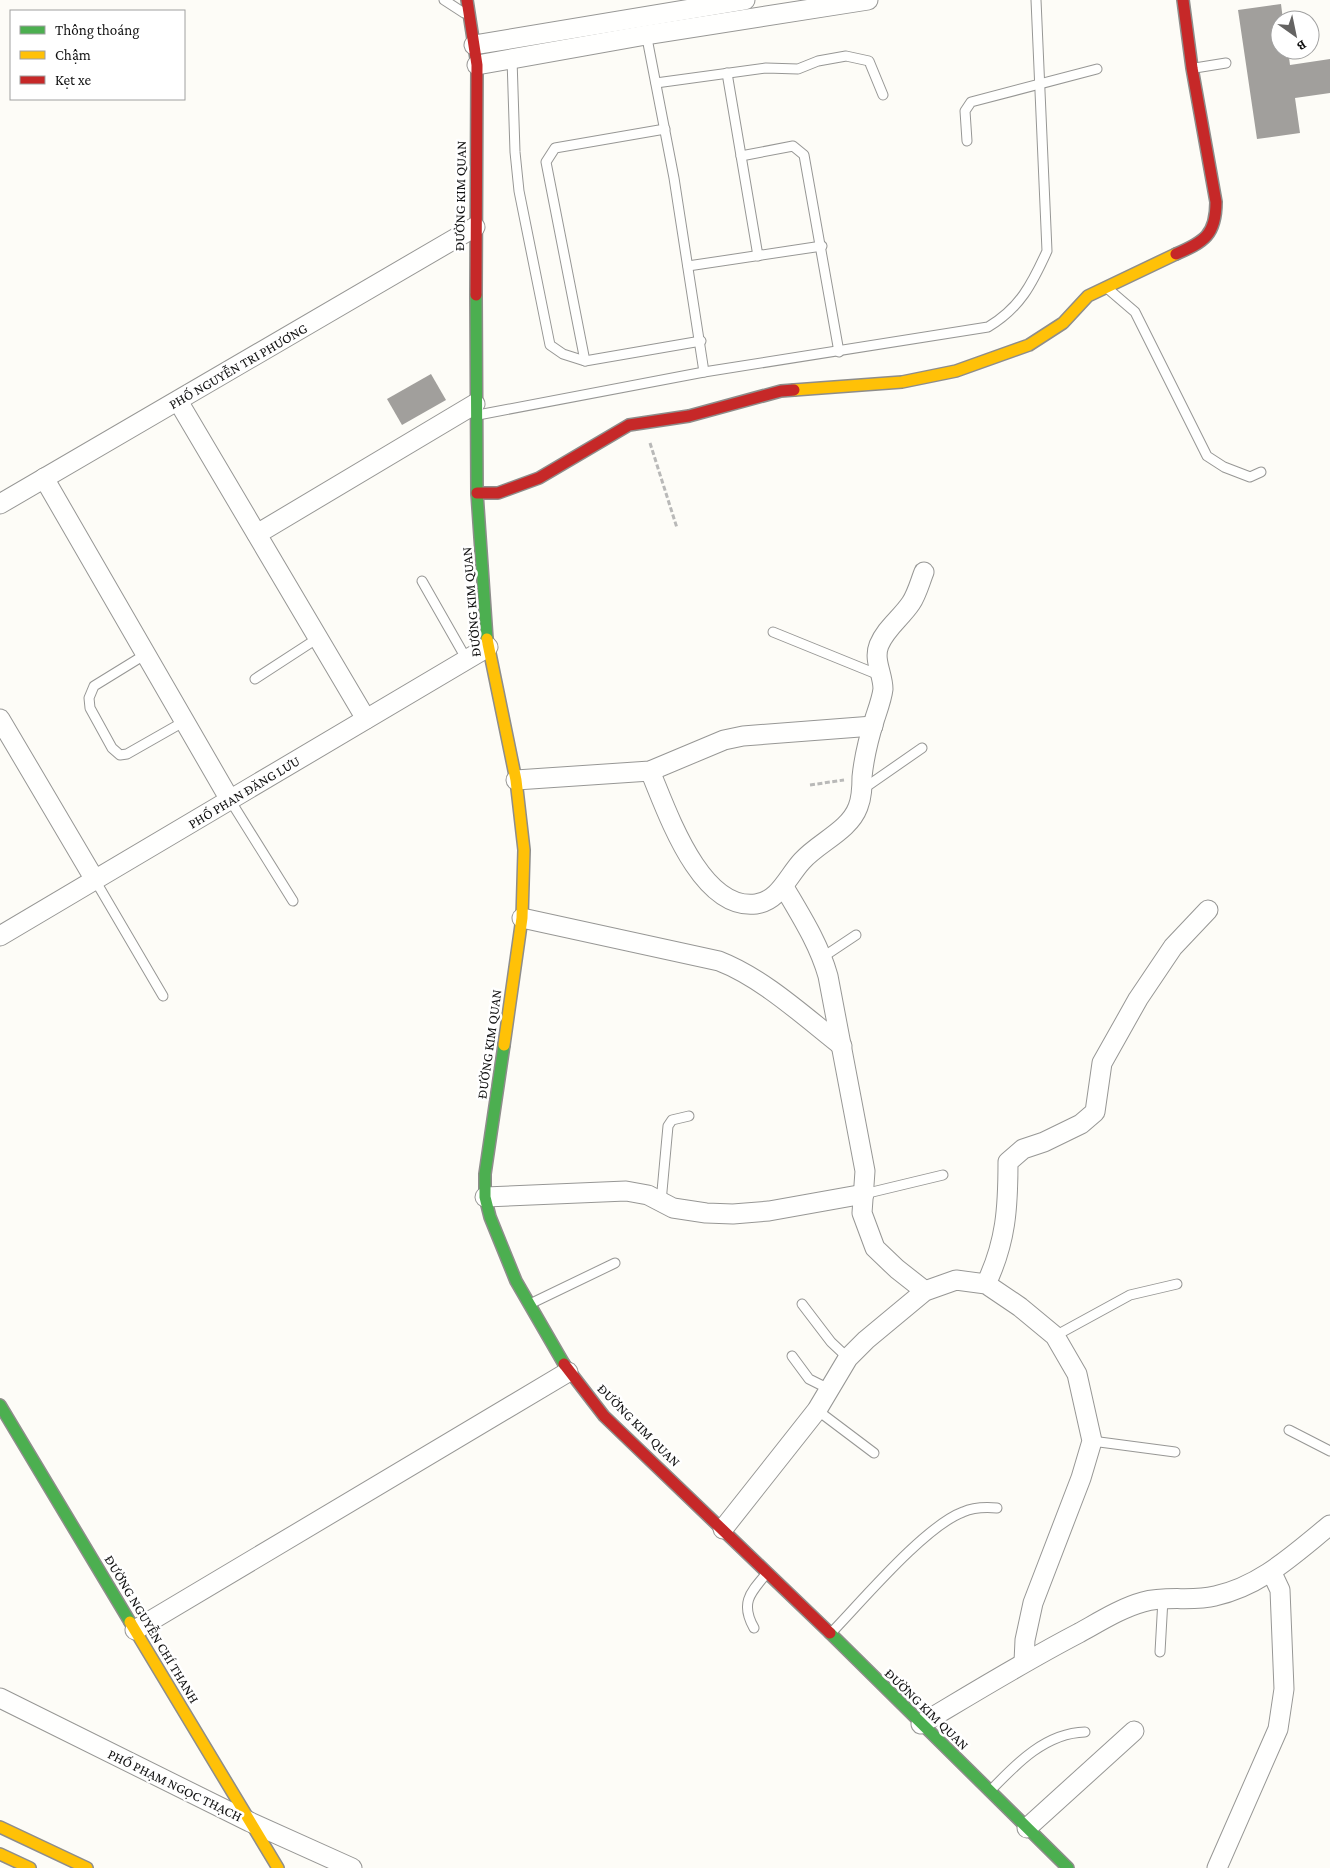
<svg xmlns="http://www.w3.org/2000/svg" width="1330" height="1868" viewBox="0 0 1330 1868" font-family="'Crimson Pro',serif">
<rect width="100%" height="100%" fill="#fdfcf7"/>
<!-- building -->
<g fill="#a19f9c">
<polygon points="1281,4 1283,20 1280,20 1280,50 1288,50 1290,65 1330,59 1330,93 1295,98 1300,133 1257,139 1238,10"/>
<polygon points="431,374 446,400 402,425 387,399"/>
</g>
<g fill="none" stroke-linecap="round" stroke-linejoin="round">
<!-- lane casing -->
<g stroke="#979795" stroke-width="11">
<g id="lane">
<polyline points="444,0 464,13"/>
<polyline points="646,33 674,178 704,372"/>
<polyline points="512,59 515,152 519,191 550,345 563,354 585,361 701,341"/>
<polyline points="1195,68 1226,63"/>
<polyline points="727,73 758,256"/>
<polyline points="656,83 766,68 798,69 818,61 846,56 869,61 883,95"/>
<polyline points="967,141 965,111 971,102 1097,69"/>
<polyline points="741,156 793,146 804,155 839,352"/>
<polyline points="688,266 822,246"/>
<polyline points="1107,288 1135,312 1207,456 1224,467 1250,477 1261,472"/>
<polyline points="585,361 546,162 555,148 665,129"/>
<path d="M478,415L704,372L988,327C1020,308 1032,284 1047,251L1036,0"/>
<polyline points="422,581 467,660"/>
<polyline points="773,632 879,675"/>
<polyline points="146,654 94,686 89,698 90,708 112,748 120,755 127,754 185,721"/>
<polyline points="255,679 318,638"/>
<polyline points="863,789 922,748"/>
<polyline points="230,800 293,901"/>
<polyline points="95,880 163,996"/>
<polyline points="823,957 856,935"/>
<polyline points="864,1194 943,1175"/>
<polyline points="661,1202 668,1126 672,1120 689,1116"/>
<polyline points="532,1303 615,1263"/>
<polyline points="802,1304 831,1342 848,1358"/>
<polyline points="1055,1336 1130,1295 1177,1284"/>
<polyline points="792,1356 809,1379 829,1389"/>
<polyline points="817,1410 874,1453"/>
<polyline points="1289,1430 1330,1451"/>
<polyline points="1092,1441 1175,1452"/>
<path d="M754,1628C740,1603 750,1593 767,1573"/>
<path d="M832,1632C862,1601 925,1526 963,1512C974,1507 985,1507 997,1508"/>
<polyline points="1160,1652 1163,1599"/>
<path d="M992,1789C1017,1763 1046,1733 1085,1732"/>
</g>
</g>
<!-- street casing -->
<g stroke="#979795" stroke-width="21">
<g id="street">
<polyline points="474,45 745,0"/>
<polyline points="477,65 646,35 868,0"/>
<polyline points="178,401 366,719"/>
<polyline points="44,478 230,800"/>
<polyline points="0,504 475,227"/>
<polyline points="257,534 475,404"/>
<polyline points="0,719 95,880"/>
<path d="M650,771C667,811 700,911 756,904C779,901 788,876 802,861C819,842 849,831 858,807C862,797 862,787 862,777C864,757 869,737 875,718C878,709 882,698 883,689C883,674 873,660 879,645C886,628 901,618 911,603C917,594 920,582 924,572"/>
<polyline points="516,780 650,771 724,740 743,736 873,726"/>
<path d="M784,887C801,916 819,944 828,976L865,1171L862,1213L875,1248L897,1269L925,1291"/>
<path d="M522,918L719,961C763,978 805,1017 842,1046"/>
<polyline points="0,936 488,647"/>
<polyline points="485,1197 626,1191 648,1195 673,1208 706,1213 733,1214 769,1211 864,1194"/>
<path d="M986,1284C1006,1242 1008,1208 1008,1162L1023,1149L1044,1142L1081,1124L1095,1112L1102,1063L1138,999L1173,947L1208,910"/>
<polyline points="723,1529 817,1410 848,1358 866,1340 925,1291 956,1280 986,1284 1020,1307 1055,1336 1077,1374 1092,1441 1081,1478 1033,1603 1025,1640 1024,1662"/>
<polyline points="135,1630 568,1372"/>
<polyline points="0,1698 250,1822 352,1868"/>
<path d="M921,1724C973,1693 1025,1661 1079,1633C1099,1622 1121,1608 1143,1602C1167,1595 1192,1602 1215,1596C1261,1586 1294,1554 1330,1525"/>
<polyline points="1027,1828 1134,1731"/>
<polyline points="1217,1868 1278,1729 1284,1689 1280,1590 1272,1573"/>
</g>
</g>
<!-- fast casing -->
<g stroke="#8e8d8b" stroke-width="14">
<g id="fast">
<polyline points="476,295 477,493 487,639"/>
<polyline points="504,1045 485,1174 485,1197 490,1217 516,1281 564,1364"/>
<polyline points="0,1405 130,1622"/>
<polyline points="830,1633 1068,1868"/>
</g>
</g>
<!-- slow casing -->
<g stroke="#8e8d8b" stroke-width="14">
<g id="slow">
<polyline points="794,390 902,382 956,371 1029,345 1063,323 1088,296 1176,254"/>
<polyline points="487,639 516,780 524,850 522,918 504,1045"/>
<polyline points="130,1622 278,1868"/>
<polyline points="0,1827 87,1868"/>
<polyline points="0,1854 30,1868"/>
</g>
</g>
<!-- jam casing -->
<g stroke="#8e8d8b" stroke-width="14">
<g id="jam">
<polyline points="467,0 477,65 476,295"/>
<path d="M1176,254C1204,242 1216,235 1216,202L1192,68L1183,0"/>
<polyline points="477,493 498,493 539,478 629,425 689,416 781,391 794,390"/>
<polyline points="564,1364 604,1416 830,1633"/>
</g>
</g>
<!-- path -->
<g stroke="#b9b9b8" stroke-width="3" stroke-dasharray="5 2.5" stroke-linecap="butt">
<polyline points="650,443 677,528"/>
<polyline points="810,785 844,780"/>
</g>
<!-- lane -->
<use href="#lane" stroke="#fffffe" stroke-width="9"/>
<!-- street -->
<use href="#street" stroke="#fffffe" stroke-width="19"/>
<!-- fast -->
<use href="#fast" stroke="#4caf50" stroke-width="11"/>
<!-- slow -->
<use href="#slow" stroke="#ffc107" stroke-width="11"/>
<!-- jam -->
<use href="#jam" stroke="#c62828" stroke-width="11"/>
</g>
<g text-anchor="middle" stroke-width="5" stroke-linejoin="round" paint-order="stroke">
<!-- street labels -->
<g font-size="14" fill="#111" stroke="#fff">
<text transform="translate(460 196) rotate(-89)" y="5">ĐƯỜNG KIM QUAN</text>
<text transform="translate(238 366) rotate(-30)" y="5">PHỐ NGUYỄN TRI PHƯƠNG</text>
<text transform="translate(471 602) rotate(-95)" y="5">ĐƯỜNG KIM QUAN</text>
<text transform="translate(244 792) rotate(-31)" y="5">PHỐ PHAN ĐĂNG LƯU</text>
<text transform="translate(489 1044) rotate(-82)" y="5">ĐƯỜNG KIM QUAN</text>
<text transform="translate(639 1425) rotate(45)" y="5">ĐƯỜNG KIM QUAN</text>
<text transform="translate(152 1629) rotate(59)" y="5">ĐƯỜNG NGUYỄN CHÍ THANH</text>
<text transform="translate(927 1709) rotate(44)" y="5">ĐƯỜNG KIM QUAN</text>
<text transform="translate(175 1785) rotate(26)" y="5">PHỐ PHẠM NGỌC THẠCH</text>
</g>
</g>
<!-- legend -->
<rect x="10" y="10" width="175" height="90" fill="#ffffff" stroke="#a0a0a0"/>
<rect x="20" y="26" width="25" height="8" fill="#4caf50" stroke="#a0a0a0"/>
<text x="55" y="35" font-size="15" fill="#111111">Thông thoáng</text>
<rect x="20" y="51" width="25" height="8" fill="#ffc107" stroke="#a0a0a0"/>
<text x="55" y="60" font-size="15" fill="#111111">Chậm</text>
<rect x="20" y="76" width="25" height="8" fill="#c62828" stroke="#a0a0a0"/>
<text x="55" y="85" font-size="15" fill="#111111">Kẹt xe</text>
<!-- north arrow -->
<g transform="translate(1295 35) rotate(147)"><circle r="24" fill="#ffffff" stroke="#a0a0a0"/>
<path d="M0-4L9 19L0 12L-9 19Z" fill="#646362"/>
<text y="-8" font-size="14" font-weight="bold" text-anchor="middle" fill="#111111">B</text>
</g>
</svg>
